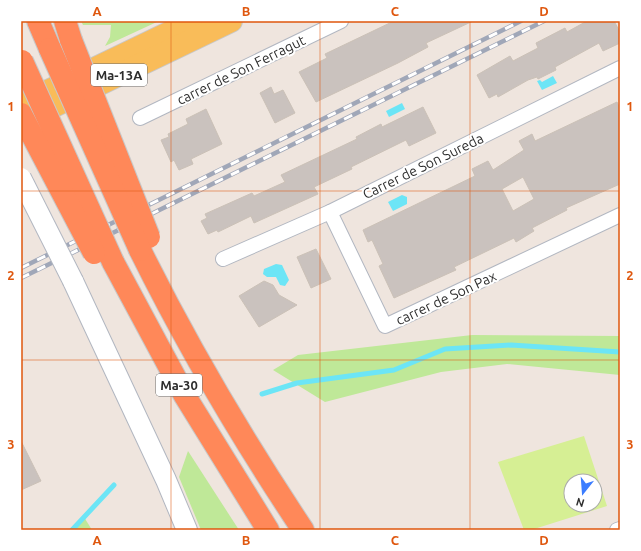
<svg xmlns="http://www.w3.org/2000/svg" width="641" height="551" viewBox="0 0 641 551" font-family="Ubuntu,sans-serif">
<rect width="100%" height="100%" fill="#efe5de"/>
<!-- green -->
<g fill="#bfe898">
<polygon points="81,21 159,21 105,46 110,37 111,25 83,25"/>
<polygon points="472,335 620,336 620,375 507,364 441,372 325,402 273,370 298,355"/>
<polygon points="188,451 239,530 201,530 179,477"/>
<polygon points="84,517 92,530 72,530"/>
</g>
<!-- pitch -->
<path fill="#d6ef94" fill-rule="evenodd" d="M584,436L607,506L531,530H524L498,462ZM571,481H595V505H571Z"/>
<!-- water -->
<g fill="#6ce5f6">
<polygon points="553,76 557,83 542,90 537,81 540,80 542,82"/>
<polygon points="402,103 405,109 389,117 386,111"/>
<polygon points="402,195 407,197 407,204 393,211 388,202"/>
<polygon points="276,264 282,265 289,280 285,286 280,285 276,277 267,277 263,274 264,269"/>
</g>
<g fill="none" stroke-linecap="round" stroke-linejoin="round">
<!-- stream -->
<g stroke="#6ce5f6" stroke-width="5">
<polyline points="262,394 297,383 394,370 445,349 511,345 620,352"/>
<polyline points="72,530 114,485"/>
</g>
</g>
<!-- building -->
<g fill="#cac2be" stroke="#cbc1b7" fill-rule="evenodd">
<polygon points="394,21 473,21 426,43 428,47 398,63 316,102 299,72 327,58 325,54"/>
<polygon points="587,21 614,21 620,32 620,43 603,51 599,43 555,67 556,70 538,79 537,77 528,80 498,97 497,94 489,98 477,75 510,56 513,61 538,48 536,43 565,28 567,32"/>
<polygon points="271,87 274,94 283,90 295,113 275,123 260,93"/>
<path d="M617,102L620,109V184L566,208L567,210L532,228L534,231L516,242L514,238L454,267L456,270L394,298L379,266L383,264L372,240L368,242L363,230L475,176L472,169L488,161L493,170L524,150L519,141L532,134L535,141ZM523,177L534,199L513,211L502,189Z"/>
<polygon points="423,107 436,133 409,146 406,140 351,167 352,169 314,187 318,194 254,223 251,216 218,232 217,230 208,234 201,221 207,218 205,214 252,193 254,196 285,182 281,175 357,139 356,137 381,124 382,127"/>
<polygon points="206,109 222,144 191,159 193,164 179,170 174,160 171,162 161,140 169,137 168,134 188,124 186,119"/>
<polygon points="316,249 331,279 311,288 297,257"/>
<polygon points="264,281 273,285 279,295 297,305 259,327 239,296"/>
<polygon points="21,441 41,481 21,490"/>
</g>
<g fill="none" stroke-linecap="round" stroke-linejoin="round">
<!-- street casing -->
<g stroke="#b2b7c1" stroke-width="16">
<g id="street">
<polyline points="140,118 341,21"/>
<polyline points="330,212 385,326 620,215"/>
<polyline points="223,259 330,212 620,68"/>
<polyline points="617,530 620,529"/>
</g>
</g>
<!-- secondary casing -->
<g stroke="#b2b7c1" stroke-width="22">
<polyline id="secondary" points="73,281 166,480 187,530"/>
</g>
<!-- primary casing -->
<g stroke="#c8c8c8" stroke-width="24">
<g id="primary">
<polyline points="21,104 179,28 198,21"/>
<polyline points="27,119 231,21"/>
</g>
</g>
<!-- highway casing -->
<g stroke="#c8c8c8" stroke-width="24">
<g id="highway">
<polyline points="38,21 50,49"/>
<polyline points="65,21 71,40"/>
<path d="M140,250C188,347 243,440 303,530"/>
<polyline points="113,262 185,396 268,530"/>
</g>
</g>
<!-- street -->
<use href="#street" stroke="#fff" stroke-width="14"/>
<!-- secondary -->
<use href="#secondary" stroke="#fff" stroke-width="20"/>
<!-- primary -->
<use href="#primary" stroke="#f9bc59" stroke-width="22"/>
<!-- highway -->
<use href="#highway" stroke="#ff8859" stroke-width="22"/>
<!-- rail casing -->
<g stroke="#a0a7b8" stroke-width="4.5">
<g id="rail">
<polyline points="21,268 521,21"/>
<polyline points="21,278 544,21"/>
</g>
</g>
<!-- rail -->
<use href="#rail" stroke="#fff" stroke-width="3" stroke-dasharray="9" stroke-linecap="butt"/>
<!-- secondary-bridge casing -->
<g stroke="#b2b7c1" stroke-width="22" stroke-linecap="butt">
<polyline id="secondary-bridge" points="21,178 73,281"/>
</g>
<!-- highway-bridge casing -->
<g stroke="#c8c8c8" stroke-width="24" stroke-linecap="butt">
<g id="highway-bridge">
<polyline points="71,40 149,237"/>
<polyline points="50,49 140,250"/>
<polyline points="22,61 113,262"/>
<polyline points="21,114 94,253"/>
</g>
</g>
<!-- secondary-bridge -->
<use href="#secondary-bridge" stroke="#fff" stroke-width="20"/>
<!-- highway-bridge -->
<use href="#highway-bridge" stroke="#ff8859" stroke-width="22"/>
</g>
<!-- grid -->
<path fill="none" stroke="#df570e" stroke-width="1" stroke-opacity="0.55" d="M171,21V530M320,21V530M470,21V530M21,191H620M21,360H620"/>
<g text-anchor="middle" stroke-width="4" stroke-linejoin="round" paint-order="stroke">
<!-- shield labels -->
<g fill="#fff" stroke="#6c6c6c" stroke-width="1">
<rect x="91" y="64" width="56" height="22" rx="3"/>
<rect x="156" y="374" width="46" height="22" rx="3"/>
</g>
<g font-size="13" font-weight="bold" fill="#2d2d2d">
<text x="119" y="80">Ma-13A</text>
<text x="179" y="390">Ma-30</text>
</g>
<!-- street labels -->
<g font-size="14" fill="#2d2d2d" stroke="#fff">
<text transform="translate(241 70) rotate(-26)" y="5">carrer de Son Ferragut</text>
<text transform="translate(423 166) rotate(-26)" y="5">Carrer de Son Sureda</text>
<text transform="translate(446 298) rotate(-25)" y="5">carrer de Son Pax</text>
</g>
</g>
<!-- border -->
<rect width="641" height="551" fill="none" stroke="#ffffff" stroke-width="44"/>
<!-- north arrow -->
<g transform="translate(583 493) rotate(197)"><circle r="19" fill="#ffffff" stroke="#ababab"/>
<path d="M0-3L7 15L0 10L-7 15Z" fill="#3b7dff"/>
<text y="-6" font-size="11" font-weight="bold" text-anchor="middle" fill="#2d2d2d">N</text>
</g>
<rect x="22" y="22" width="597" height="507" fill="none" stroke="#df570e" stroke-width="1.5"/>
<g font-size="13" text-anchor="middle" font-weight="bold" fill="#df570e">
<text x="97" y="16">A</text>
<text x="246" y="16">B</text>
<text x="395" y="16">C</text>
<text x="544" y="16">D</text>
<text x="11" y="111">1</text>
<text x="630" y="111">1</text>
<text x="11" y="280">2</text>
<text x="630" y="280">2</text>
<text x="11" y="449">3</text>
<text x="630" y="449">3</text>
<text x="97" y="545">A</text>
<text x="246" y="545">B</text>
<text x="395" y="545">C</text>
<text x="544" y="545">D</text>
</g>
</svg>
